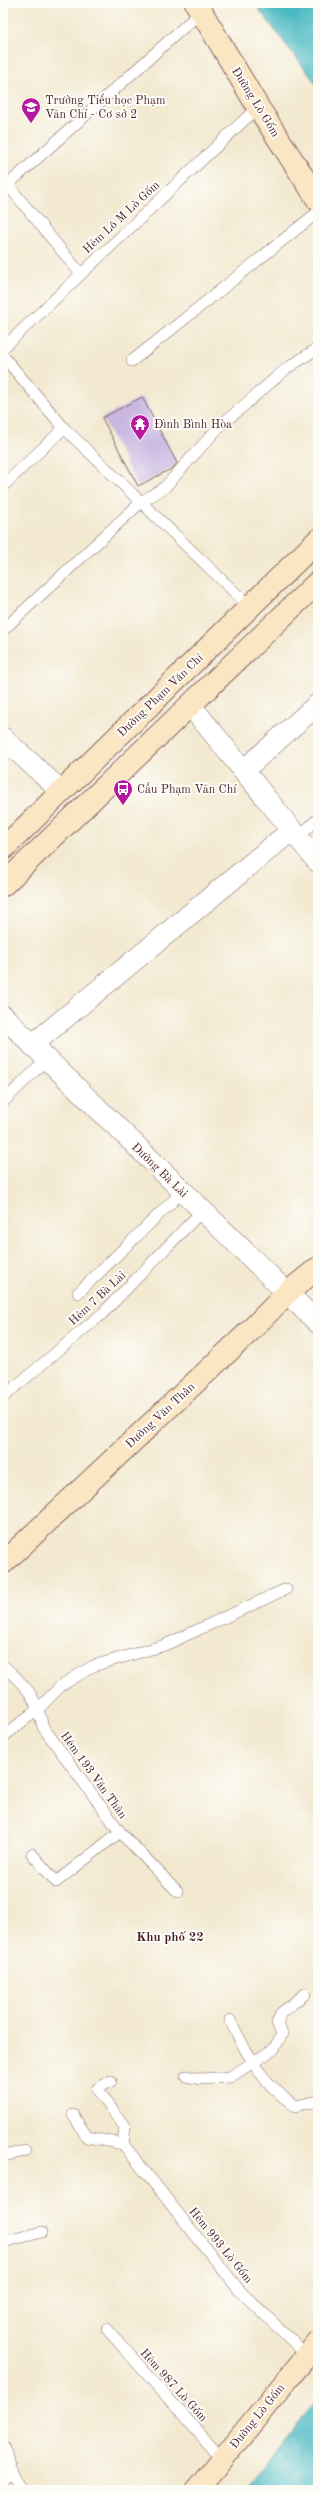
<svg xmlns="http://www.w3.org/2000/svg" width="321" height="2493" viewBox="0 0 321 2493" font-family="'Old Standard TT',serif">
<rect width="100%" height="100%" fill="#fdfcf7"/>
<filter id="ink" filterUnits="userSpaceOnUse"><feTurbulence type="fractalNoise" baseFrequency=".025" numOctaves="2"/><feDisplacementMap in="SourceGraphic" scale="8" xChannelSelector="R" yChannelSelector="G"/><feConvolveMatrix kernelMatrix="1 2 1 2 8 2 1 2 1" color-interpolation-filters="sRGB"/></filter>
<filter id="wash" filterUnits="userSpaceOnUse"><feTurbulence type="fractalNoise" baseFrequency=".012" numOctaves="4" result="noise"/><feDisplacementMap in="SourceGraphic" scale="16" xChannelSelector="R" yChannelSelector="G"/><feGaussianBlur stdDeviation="0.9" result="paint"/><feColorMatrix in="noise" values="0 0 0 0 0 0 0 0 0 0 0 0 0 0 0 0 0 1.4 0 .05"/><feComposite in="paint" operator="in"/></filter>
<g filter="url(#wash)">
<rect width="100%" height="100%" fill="#f2e9d0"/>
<!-- water -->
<g fill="#4ab9c2" stroke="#4a6c76">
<polygon points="254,3 318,3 318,86"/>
<polygon points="318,2399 318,2490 243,2490"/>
</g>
<g id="blocks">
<!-- building -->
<polygon fill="#c9b7e2" points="142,397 177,463 173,468 138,486 102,418"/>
</g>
</g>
<g filter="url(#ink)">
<use href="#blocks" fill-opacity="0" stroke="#856665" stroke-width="1"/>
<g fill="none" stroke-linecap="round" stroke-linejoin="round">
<!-- lane casing -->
<g stroke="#856665" stroke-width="12">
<g id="lane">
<polyline points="8,185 80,273"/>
<polyline points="3,189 202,11"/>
<polyline points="3,348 258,107"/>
<polyline points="3,356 64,428 250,607"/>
<polyline points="132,361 318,212"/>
<polyline points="3,486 64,428"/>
<polyline points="3,630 140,503 165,487 219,427 286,369 318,348"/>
<polyline points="298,837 318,819"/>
<polyline points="3,1102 46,1060"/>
<polyline points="78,1293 182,1192"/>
<polyline points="3,1397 103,1313 202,1211"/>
<path d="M3,1665C27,1688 35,1694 43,1727L120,1832L178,1892"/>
<polyline points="3,1737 39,1708 62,1685 93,1666 165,1645 286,1589"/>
<polyline points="32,1854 56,1882 120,1832"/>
<path d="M230,2020C249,2058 260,2081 295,2106L318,2101"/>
<polyline points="186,2076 201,2079 230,2077 274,2049 282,2034 277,2023 281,2013 305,1994"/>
<polyline points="111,2081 97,2089 125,2127 123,2144"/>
<polyline points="73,2115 87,2137 123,2144"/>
<polyline points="123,2144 239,2290 307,2355"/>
<polyline points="3,2156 25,2151"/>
<polyline points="3,2242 42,2232"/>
<polyline points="107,2329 222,2459"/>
<polyline points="3,2447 22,2490"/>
<polyline points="3,2478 13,2472"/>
</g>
</g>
<!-- street casing -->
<g stroke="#856665" stroke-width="22">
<g id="street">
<polyline points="191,706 318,862"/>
<polyline points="3,738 61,791"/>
<polyline points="244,770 318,704"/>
<polyline points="3,1016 318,1323"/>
<polyline points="32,1045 292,830"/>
</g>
</g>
<!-- secondary casing -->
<g stroke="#856665" stroke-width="24">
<g id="secondary">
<polyline points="196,3 258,107 318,200"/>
<polyline points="3,849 318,540"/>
<polyline points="3,885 318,582"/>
<polyline points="3,1563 251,1330 287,1293 318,1268"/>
<polyline points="197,2490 318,2342"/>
</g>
</g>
<!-- lane -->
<use href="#lane" stroke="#fff" stroke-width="11"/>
<!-- street -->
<use href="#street" stroke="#fff" stroke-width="21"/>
<!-- secondary -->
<use href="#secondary" stroke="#fbe6c4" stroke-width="22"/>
</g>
</g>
<!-- icons -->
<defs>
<g id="school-pin" transform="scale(1)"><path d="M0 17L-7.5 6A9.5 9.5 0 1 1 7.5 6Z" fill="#b5179e" stroke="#fdfcf7"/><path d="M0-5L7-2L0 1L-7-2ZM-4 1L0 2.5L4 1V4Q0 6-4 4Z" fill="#fff"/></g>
<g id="temple-pin" transform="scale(1)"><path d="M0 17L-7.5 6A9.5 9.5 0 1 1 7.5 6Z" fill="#b5179e" stroke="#fdfcf7"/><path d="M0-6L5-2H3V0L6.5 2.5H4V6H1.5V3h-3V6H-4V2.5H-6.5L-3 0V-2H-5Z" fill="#fff"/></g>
<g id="bus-pin" transform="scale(1)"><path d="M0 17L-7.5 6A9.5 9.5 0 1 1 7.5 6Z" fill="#b5179e" stroke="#fdfcf7"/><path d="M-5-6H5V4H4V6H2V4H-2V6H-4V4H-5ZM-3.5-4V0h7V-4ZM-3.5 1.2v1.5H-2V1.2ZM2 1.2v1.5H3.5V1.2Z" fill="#fff"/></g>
</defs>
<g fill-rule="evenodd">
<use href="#school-pin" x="31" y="107"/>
<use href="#temple-pin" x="140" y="424"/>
<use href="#bus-pin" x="123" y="789"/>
</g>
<g text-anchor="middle" stroke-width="4" stroke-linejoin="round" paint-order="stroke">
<!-- poi labels -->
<g font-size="12" fill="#4a1f2b" stroke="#fdfcf7" text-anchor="start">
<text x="45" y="104">Trường Tiểu học Phạm<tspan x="45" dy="14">Văn Chí - Cơ sở 2</tspan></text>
<text x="154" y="428">Đình Bình Hòa</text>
<text x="137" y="793">Cầu Phạm Văn Chí</text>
</g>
<!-- street labels -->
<g font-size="12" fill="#4a1f2b" stroke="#fdfcf7">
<text transform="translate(256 102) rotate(58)" y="4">Đường Lò Gốm</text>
<text transform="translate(121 217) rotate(-43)" y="4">Hẻm Lô M Lò Gốm</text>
<text transform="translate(160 695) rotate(-44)" y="4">Đường Phạm Văn Chí</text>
<text transform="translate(160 1170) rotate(44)" y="4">Đường Bà Lài</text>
<text transform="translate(97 1298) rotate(-43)" y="4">Hẻm 7 Bà Lài</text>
<text transform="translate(160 1415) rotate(-43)" y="4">Đường Văn Thân</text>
<text transform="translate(94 1775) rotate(54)" y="4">Hẻm 193 Văn Thân</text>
<text transform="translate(221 2245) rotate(51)" y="4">Hẻm 993 Lò Gốm</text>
<text transform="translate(174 2385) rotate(48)" y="4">Hẻm 987 Lò Gốm</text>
<text transform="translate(257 2416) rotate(-51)" y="4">Đường Lò Gốm</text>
</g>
<!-- neighbourhood labels -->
<g font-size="13" font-weight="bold" fill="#4a1f2b" stroke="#fdfcf7">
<text x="170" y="1941">Khu phố 22</text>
</g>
</g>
<!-- margin -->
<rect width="321" height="2493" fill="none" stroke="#fdfcf7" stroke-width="16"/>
</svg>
